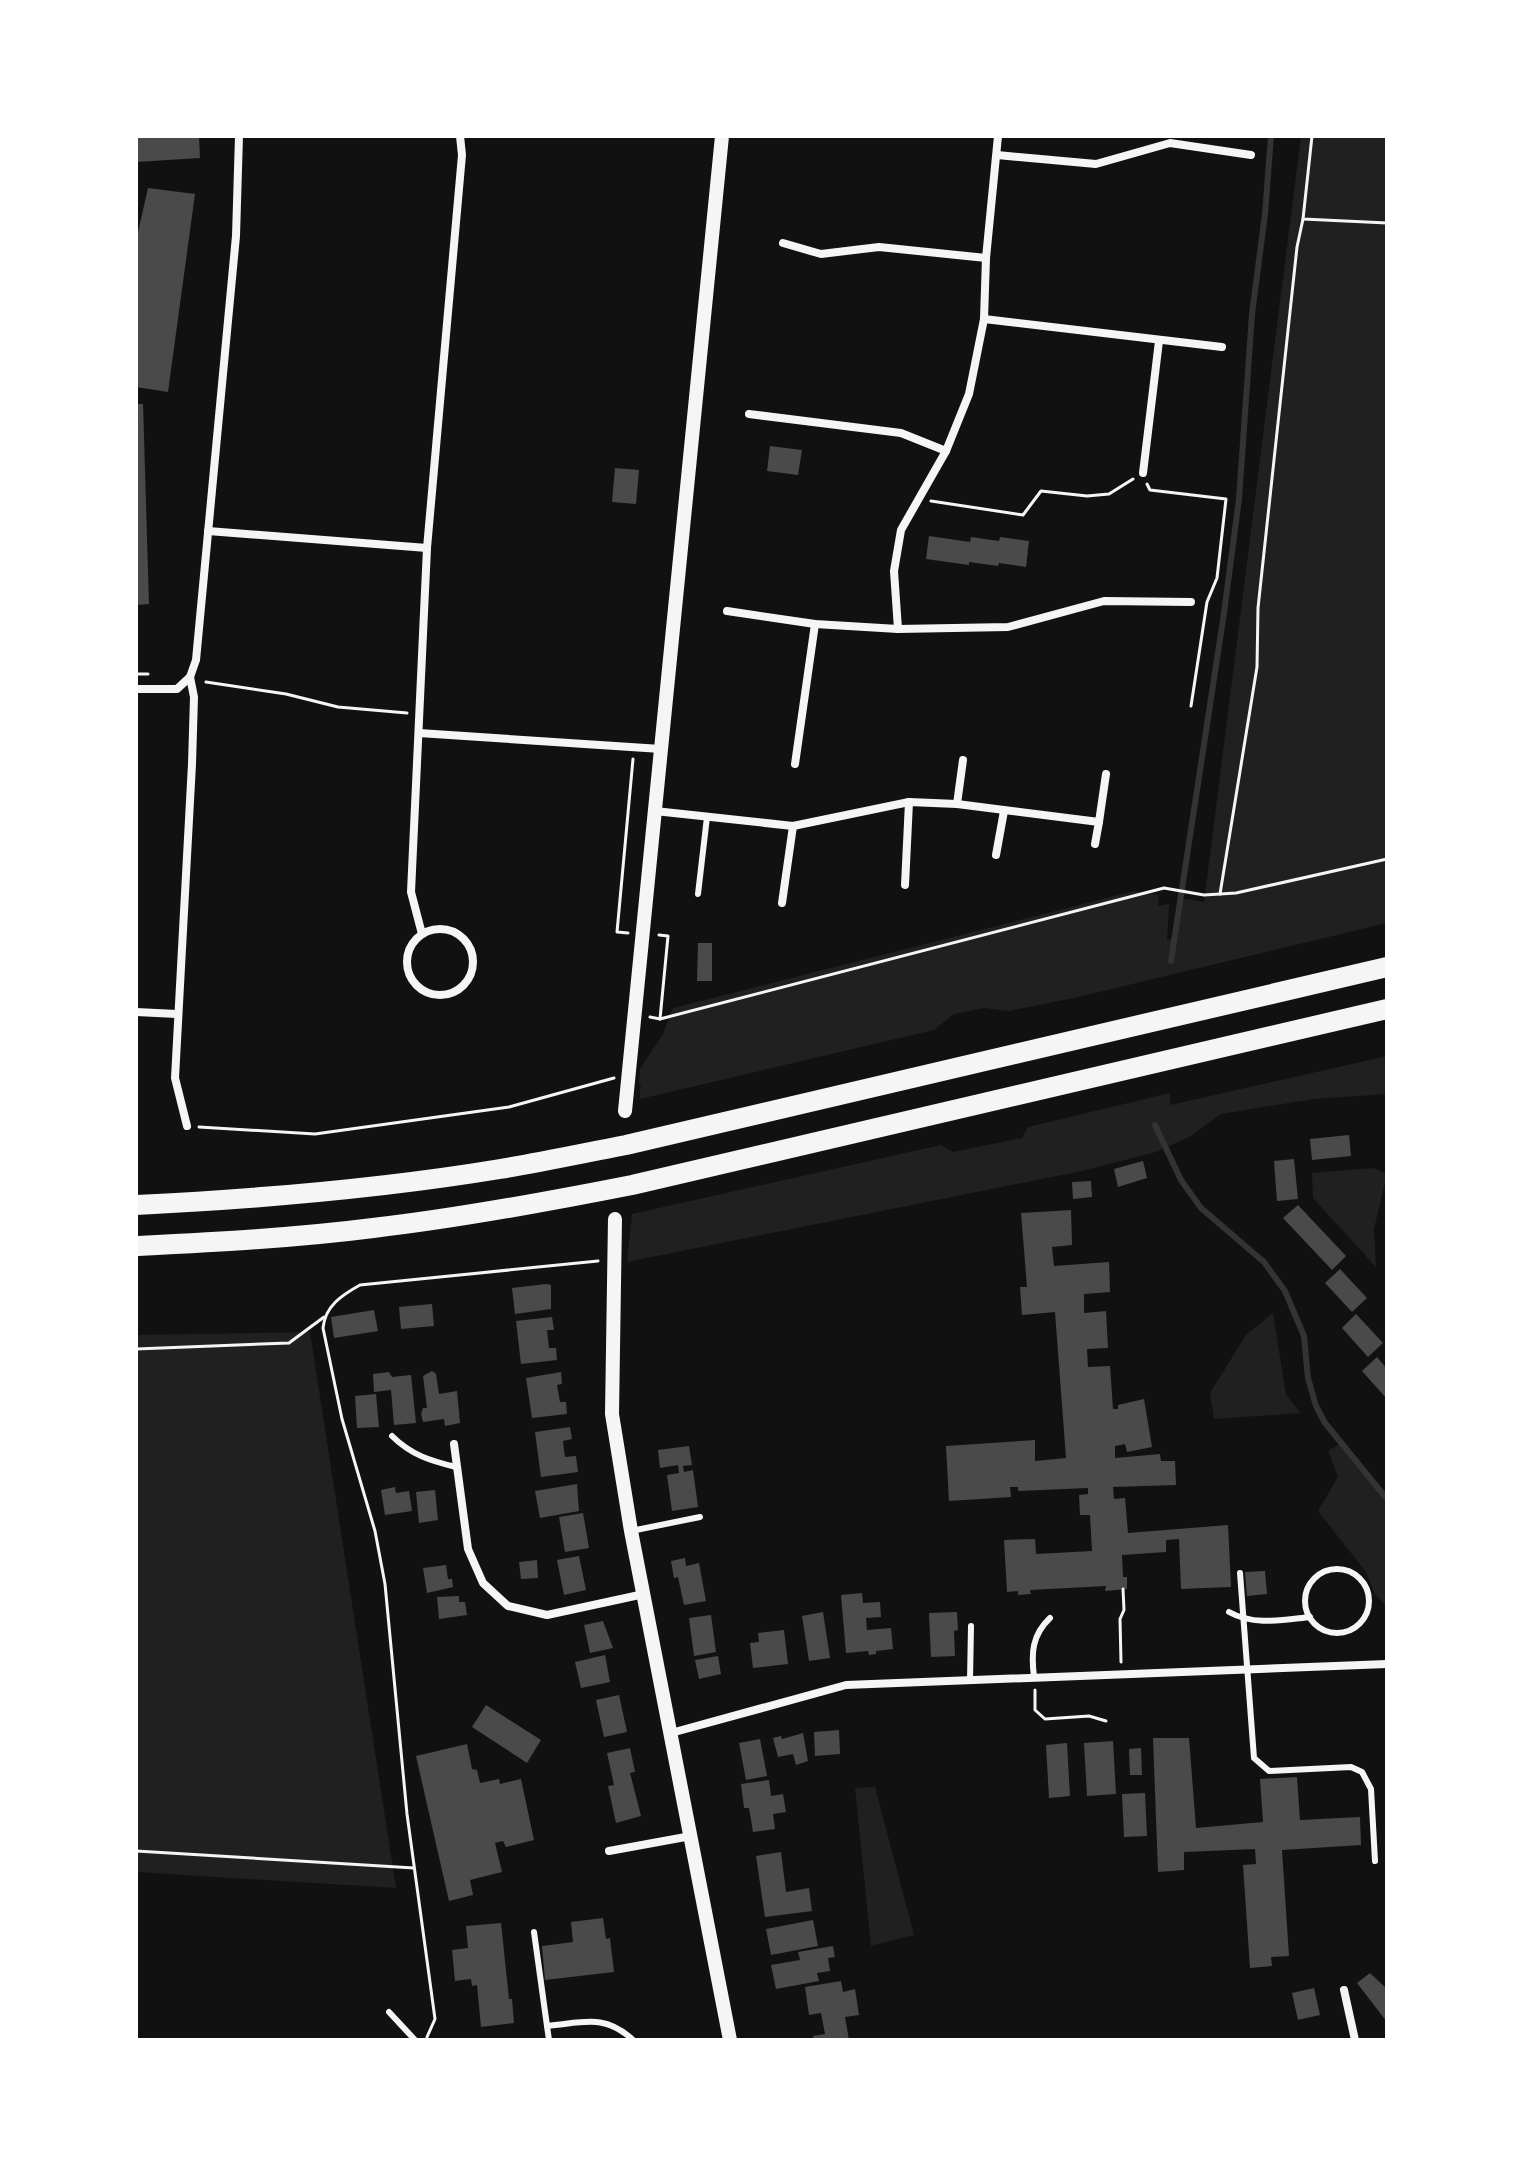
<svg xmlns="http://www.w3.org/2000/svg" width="1523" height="2176" viewBox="0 0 1523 2176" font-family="'Asap Condensed',sans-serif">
<rect width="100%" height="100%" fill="#111"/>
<!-- green -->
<g fill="#202020">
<polygon points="1301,136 1387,136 1387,923 1074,998 1009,1011 984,1008 954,1014 934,1030 640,1099 640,1087 642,1086 639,1083 640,1069 663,1034 673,1008 1134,891 1159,895 1158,906 1169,904 1167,940 1177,937 1178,901 1186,899 1204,902"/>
<polygon points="1387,1056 1387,1094 1314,1099 1221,1114 1189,1137 1156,1152 1082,1171 627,1262 632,1214 941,1145 953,1152 1022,1138 1028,1127 1170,1093 1170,1105"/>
<polygon points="1373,1168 1387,1174 1374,1229 1376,1267 1313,1198 1312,1173"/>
<polygon points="1273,1313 1286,1395 1301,1413 1214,1419 1210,1393 1246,1335"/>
<polygon points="310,1332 396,1888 136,1872 136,1335"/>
<polygon points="1339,1444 1387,1504 1387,1607 1375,1594 1366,1572 1318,1511 1338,1477 1328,1451"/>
<polygon points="875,1787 914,1935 871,1946 855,1788"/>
</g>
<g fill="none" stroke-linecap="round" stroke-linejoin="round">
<!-- stream -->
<g stroke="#333" stroke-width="6">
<polyline points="1171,961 1224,613 1239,499 1252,314 1265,214 1271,136"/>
<polyline points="1155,1125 1181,1180 1201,1208 1264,1262 1285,1291 1304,1336 1308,1378 1316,1406 1325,1423 1387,1499"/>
</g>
</g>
<!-- building -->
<g fill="#4a4a4a">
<polygon points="136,136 199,137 200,158 136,162"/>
<polygon points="148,188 195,194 168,392 136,387 136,241"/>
<polygon points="136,404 143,404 149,604 136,605"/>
<polygon points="770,446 802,450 798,475 767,471"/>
<polygon points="615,468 639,470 636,504 612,502"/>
<polygon points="929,536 970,542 971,537 999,541 1000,537 1029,541 1026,567 999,563 998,566 969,562 969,565 926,559"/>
<polygon points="698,943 712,943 712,981 697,981"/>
<polygon points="1349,1135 1351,1156 1312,1160 1310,1139"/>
<polygon points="1294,1159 1298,1199 1277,1201 1274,1161"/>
<polygon points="1143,1161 1147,1178 1118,1187 1114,1169"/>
<polygon points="1091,1181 1092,1197 1073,1199 1072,1182"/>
<polygon points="1298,1205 1346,1256 1332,1270 1283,1218"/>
<polygon points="1071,1210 1072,1245 1052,1247 1054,1266 1109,1262 1110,1292 1084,1294 1084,1313 1106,1311 1108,1348 1087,1349 1088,1367 1110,1366 1113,1409 1118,1409 1118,1405 1144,1399 1152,1447 1127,1452 1125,1444 1115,1446 1115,1458 1160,1454 1161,1461 1175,1461 1176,1485 1113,1487 1114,1499 1125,1498 1128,1533 1228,1525 1231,1587 1181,1589 1179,1539 1166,1540 1166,1552 1122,1555 1123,1577 1127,1577 1127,1589 1105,1591 1106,1586 1030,1590 1031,1594 1018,1595 1018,1591 1007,1592 1004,1540 1035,1539 1036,1554 1092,1551 1090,1515 1080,1515 1079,1495 1088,1494 1088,1488 1018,1491 1018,1487 1010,1487 1011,1497 949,1501 946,1446 1035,1440 1035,1461 1066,1458 1055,1312 1022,1315 1020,1287 1027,1287 1021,1213"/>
<polygon points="1340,1269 1367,1298 1352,1312 1325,1283"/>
<polygon points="546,1284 551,1285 551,1309 515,1314 512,1288"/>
<polygon points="432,1304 434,1326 401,1329 399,1307"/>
<polygon points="374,1310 378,1331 334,1338 331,1317"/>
<polygon points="1356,1314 1383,1343 1368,1357 1342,1328"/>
<polygon points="552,1317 554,1330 547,1330 549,1348 556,1348 557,1360 521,1364 516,1321"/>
<polygon points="1377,1357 1387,1369 1387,1399 1362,1371"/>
<polygon points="432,1371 436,1374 439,1394 457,1391 460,1423 445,1426 444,1419 423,1422 421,1414 423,1408 427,1408 423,1376"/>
<polygon points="389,1372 392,1377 411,1375 416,1423 394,1425 391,1390 374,1392 373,1374"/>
<polygon points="561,1372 562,1384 557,1385 560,1402 566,1402 567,1414 532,1418 526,1378"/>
<polygon points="376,1394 379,1427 357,1428 355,1396"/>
<polygon points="570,1427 572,1439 563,1441 564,1451 565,1457 576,1456 578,1472 541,1477 535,1432"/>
<polygon points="689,1446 692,1465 683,1466 684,1472 693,1470 698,1507 672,1511 667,1475 679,1473 678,1465 660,1468 658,1450"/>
<polygon points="577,1484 579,1511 540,1518 535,1491"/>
<polygon points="395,1487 396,1493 409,1491 412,1511 385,1515 381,1490"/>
<polygon points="435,1490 438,1520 419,1523 416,1492"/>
<polygon points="583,1513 589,1548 565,1552 559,1517"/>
<polygon points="579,1556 586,1590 564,1595 557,1560"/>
<polygon points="685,1558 686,1566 699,1563 706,1601 684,1605 678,1577 674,1578 671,1561"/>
<polygon points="537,1560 538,1578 521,1579 519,1562"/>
<polygon points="446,1565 448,1579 452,1579 453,1587 427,1593 423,1568"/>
<polygon points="1265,1571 1267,1594 1247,1596 1245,1572"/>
<polygon points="862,1593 863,1603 880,1602 881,1617 866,1618 867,1630 891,1628 893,1649 876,1651 876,1654 869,1655 868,1651 846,1653 841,1595"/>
<polygon points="459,1596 459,1602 465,1602 467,1615 439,1619 437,1597"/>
<polygon points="823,1612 830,1658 809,1661 802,1616"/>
<polygon points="957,1612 958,1630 954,1631 955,1656 931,1657 929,1613"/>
<polygon points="711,1615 716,1652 694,1656 689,1618"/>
<polygon points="603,1621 613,1648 590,1653 584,1625"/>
<polygon points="784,1630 788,1664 753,1668 750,1643 759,1642 758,1633"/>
<polygon points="605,1655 610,1682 581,1688 575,1662"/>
<polygon points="718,1656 721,1674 699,1679 695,1660"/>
<polygon points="619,1695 627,1732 604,1737 596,1700"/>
<polygon points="486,1705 541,1740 527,1763 472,1727"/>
<polygon points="839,1730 840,1754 815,1756 814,1732"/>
<polygon points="803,1733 808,1761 796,1765 793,1754 778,1757 773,1738 781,1736 782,1739"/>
<polygon points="1153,1738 1189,1738 1196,1828 1263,1822 1260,1779 1297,1777 1300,1820 1360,1817 1361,1845 1282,1850 1289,1956 1271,1957 1272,1966 1250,1968 1243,1865 1256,1864 1255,1849 1184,1852 1184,1870 1158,1872"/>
<polygon points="760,1739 767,1776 746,1780 739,1743"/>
<polygon points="1113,1741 1116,1794 1087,1796 1084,1743"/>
<polygon points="1067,1743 1070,1796 1049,1798 1046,1745"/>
<polygon points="467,1744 472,1769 477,1770 480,1783 499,1779 500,1784 521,1779 534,1840 506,1847 503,1841 495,1843 502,1872 470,1880 473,1895 449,1901 416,1756"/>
<polygon points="630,1748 635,1772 630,1773 641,1816 616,1823 608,1786 614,1785 607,1753"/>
<polygon points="1141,1748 1142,1775 1130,1775 1129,1749"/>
<polygon points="769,1780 771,1796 783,1794 786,1812 773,1814 775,1829 753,1832 749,1808 744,1808 741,1784"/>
<polygon points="1145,1793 1147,1836 1124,1837 1122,1794"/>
<polygon points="781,1852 786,1892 809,1888 812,1911 765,1917 756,1856"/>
<polygon points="603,1918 606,1939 610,1938 614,1972 545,1980 542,1946 573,1942 571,1922"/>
<polygon points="813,1920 818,1946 771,1955 766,1929"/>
<polygon points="501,1923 509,1999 512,1999 514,2023 481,2027 477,1985 472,1986 471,1979 455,1981 452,1950 468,1948 466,1926"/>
<polygon points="833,1946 835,1957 828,1958 830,1971 817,1973 819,1981 776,1989 771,1965 800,1960 798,1952"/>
<polygon points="1370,1973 1387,1989 1387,2022 1357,1983"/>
<polygon points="841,1981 843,1992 855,1989 859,2015 845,2017 849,2040 814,2040 813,2036 825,2034 821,2013 809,2015 805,1987"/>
<polygon points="1314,1988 1320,2015 1298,2020 1292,1993"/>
</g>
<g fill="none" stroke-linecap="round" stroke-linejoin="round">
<!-- path -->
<g stroke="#f5f5f5" stroke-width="3">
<polyline points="1312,136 1303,219 1387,223"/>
<polyline points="1147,484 1150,490 1226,499 1217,578 1207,602 1191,706"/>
<polyline points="931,501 1023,515 1041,491 1087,496 1109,494 1133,479"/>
<polyline points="136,674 148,674"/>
<polyline points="206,682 286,694 338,707 407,713"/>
<polyline points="1220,894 1257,667 1258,608 1297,247 1303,219"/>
<polyline points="628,933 617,932 633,759"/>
<polyline points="659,935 668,936 660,1019"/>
<polyline points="650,1017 660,1019 1164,888 1204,895 1236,893 1387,859"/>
<polyline points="199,1127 315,1134 509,1107 614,1078"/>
<polyline points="136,1349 289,1343 324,1317"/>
<polyline points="1121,1662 1120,1619 1124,1610 1123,1589"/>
<polyline points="1035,1690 1035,1710 1045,1719 1089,1716 1106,1721"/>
<polyline points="136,1851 414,1868"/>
<path d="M427,2037L435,2019L407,1814L385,1584L375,1531L342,1419L323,1328C325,1306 342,1295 360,1285L598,1261"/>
</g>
<!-- service -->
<g stroke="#f5f5f5" stroke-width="6">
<polyline points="698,894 707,817"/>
<path d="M392,1436C411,1455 431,1461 456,1467"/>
<polyline points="631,1531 700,1517"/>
<circle cx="1337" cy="1601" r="32"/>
<polyline points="1240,1573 1254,1758 1269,1771 1351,1767 1362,1772 1371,1789 1375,1861"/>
<path d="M1229,1612C1254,1626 1282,1620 1310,1617"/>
<path d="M1034,1677C1031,1653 1032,1635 1050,1618"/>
<polyline points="970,1680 971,1626"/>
<path d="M534,1932L547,2026C583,2023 604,2013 633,2040"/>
<polyline points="389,2012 415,2040"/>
<polyline points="547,2026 549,2040"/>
</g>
<!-- minor -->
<g stroke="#f5f5f5" stroke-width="8">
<polyline points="997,155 1096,164 1170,143 1251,155"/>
<polyline points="783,243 821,254 879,247 986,258"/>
<polyline points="984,319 1222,347"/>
<polyline points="749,414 901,433 946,451"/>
<polyline points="1143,473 1159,341"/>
<polyline points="208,531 427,548"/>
<polyline points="727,611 815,624 898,629 894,571 901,530 946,451 969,394 984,319 986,258 998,136"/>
<polyline points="898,629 1008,627 1104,601 1191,602"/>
<polyline points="136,689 177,689 190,677"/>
<polyline points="419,733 661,749"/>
<polyline points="795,764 815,624"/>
<polyline points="957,804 963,760"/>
<polyline points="655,811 793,826 909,802 957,804 1099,822 1106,774"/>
<polyline points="1095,844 1099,822"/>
<polyline points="996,855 1004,811"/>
<polyline points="905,885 909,802"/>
<polyline points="782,903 793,826"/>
<circle cx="440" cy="962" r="33"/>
<polyline points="422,934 411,892 427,548 462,155 460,136"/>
<polyline points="136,1012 177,1014"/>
<polyline points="187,1126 175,1078 192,764 194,697 190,677 196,660 236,236 239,136"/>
<polyline points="454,1444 468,1549 483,1583 508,1606 547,1615 644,1594"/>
<polyline points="671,1733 846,1685 1387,1664"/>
<polyline points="609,1851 691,1836"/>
<polyline points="1344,1990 1355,2040"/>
</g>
<!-- tertiary -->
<g stroke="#f5f5f5" stroke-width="14">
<polyline points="625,1111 722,136"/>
<polyline points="615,1219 612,1414 631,1531 730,2040"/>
</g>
<!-- motorway -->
<g stroke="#f5f5f5" stroke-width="20">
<path d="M136,1205C258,1199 379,1189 500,1169C542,1162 584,1153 626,1145L1387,967"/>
<path d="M136,1246C215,1242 295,1238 373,1228C460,1218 546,1202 632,1185L1387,1009"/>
</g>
</g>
<!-- border -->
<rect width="1523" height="2176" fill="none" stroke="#ffffff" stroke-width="276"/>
</svg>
